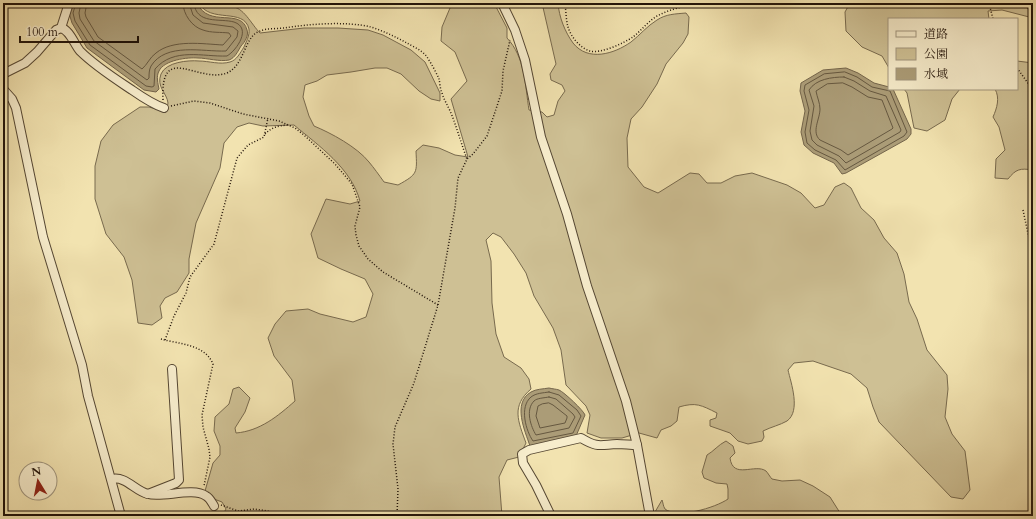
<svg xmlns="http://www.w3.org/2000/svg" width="1036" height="519" viewBox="0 0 1036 519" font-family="Cardo,'Noto Serif JP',serif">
<rect width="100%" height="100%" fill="#f2e3b0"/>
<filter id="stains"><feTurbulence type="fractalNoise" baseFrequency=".005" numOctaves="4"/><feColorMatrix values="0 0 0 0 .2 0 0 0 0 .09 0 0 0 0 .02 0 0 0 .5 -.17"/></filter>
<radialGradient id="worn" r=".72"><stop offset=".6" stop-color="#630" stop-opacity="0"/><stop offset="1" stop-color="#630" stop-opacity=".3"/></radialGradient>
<!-- green -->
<g fill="#cec094" stroke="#786a4e">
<path d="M199,3H205L207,6C215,7 222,5 230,6C244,7 251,24 260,33L304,28H338L368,30L383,35L411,50L425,62L440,93V101L431,99L419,91L401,74L387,68H375L351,72L327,75L317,81L305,85L303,97L309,116L314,126C331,133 357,147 369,162C374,168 379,175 384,182L398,185C418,174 417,173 416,151L423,145L439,148L455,155L468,157L451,99L467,81L455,52L441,41L442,27L450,8L447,3H494L507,28V38C525,57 525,85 529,110L542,112L547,117L554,115L558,101L565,91L562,85L551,80L550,74L556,64L542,3H558C559,17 565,32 573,43C588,62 614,54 631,42C640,35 647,26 657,20C666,14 675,14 686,13L689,17L688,34L683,43L666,64L657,84L642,107L631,119L627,138L628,167L644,187L658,193L690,173L699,174L707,183H721L735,176L752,173L787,185L801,193L815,208L824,205L835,187L844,183L851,188L861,208L874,220L884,238L897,253L904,274L909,302L917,319L927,350L947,375L948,389L945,417L952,434L965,451L970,490L963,499L951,497L879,422L873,407L867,388L851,374L813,361L794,363L788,370C791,383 801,411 787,421C780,425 771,427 763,431L764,437L762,441L748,444L738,441L730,433L710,426V420L716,418L717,413C701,405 696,402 679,407L677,421L671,426L661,430L657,438L639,433L622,438H601L587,433L590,415L586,406L566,385L561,350L553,328L534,296L526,273L514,254L501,237L493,233L486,240L491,261L492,303L496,334L504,357L521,368L529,379L531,389C511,406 518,421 526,443L519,457L507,460L499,477L502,516H222L226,509L222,502L214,499L205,491L213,463L220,455V446L214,431L215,417L229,404L233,389L239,387L250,398L245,412L235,428L236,433C260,431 278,416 295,401L292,380L274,356L268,338L275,324L286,311L308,309L320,314L353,322L366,317L373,294L365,279L341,269L318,258L311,234L326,199L350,204L360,201C351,168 319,146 294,125L263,126L249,123L237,127L224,143L220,168L196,223L189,259V273L177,292L165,298L160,306L162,318L152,325L138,323L132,280L124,257L106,234L95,199V166L101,141L113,125L140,107H149L166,112C166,109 168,105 168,103C167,93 156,87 161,74C166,62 188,60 199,61C209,61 220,65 230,62C237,60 240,53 244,47C246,42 250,35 249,29C244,7 210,24 199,3Z"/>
<polygon points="850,3 1033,3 1033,18 1002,10 988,11 989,19 889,19 889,68 882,56 862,47 846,31 845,12"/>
<path d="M1017,61L1033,63V170C1020,168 1016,169 1008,179L995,178L996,159L1005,150L999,127L993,117C997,108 1000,98 995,89H1017Z"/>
<polygon points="904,89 960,89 952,99 945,120 927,131 914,128 907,93"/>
<path d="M726,441L733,446L735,453L730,458C733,480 755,463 766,471C768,473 770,477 772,479L782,481L800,480L813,486L830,497L842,516H656L655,512L662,500C663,502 663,506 665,509C677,519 715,508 728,499V489L727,484L716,483L704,478L702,472L707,455C714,451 718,445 726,441Z"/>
</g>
<!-- water -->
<g fill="#ab9c77" stroke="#74654b">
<path d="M73,3H197C209,29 241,7 247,30C249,35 245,42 241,46C238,51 235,58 229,60C220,62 207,58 198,58C188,57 164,60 159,71C156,76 158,84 159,89L156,92L144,90L87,48L72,23L69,13Z"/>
<polygon points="846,68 858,73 874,83 889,87 889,89 893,89 911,129 911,134 907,139 846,173 842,174 834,163 813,153 804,145 801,132 805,111 800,91 801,83 823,70"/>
<path d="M549,388C553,389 556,389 559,390C564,392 584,411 585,415L576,436L530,446C525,431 512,403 531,392C536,389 543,389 549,388Z"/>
</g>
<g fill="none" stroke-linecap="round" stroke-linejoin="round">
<!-- shore -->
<g stroke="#665840" stroke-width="1">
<path d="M76,3L73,13L75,21L90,45L146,86L152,87L154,86L155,69C174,47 203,57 227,56C237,50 252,28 234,22C220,18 196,25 194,3"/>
<path d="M81,3L79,13L80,19L94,41L147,80L149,78C149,74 149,70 151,66C166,42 203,52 226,51L237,37L238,31L233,27L203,23L193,15L189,3"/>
<path d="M87,3L85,13L86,17L98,37L142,69C147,65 150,57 156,53C173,39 203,44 223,45L231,36L229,33C221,32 211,33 203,30C192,27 183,14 183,3"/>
<polygon points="845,72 857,77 872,87 890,91 907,132 904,136 845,170 836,160 815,150 807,143 805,132 809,110 804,91 805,85 824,74"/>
<path d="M844,77L854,81L870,91L886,96L901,130L900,132L846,163L839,156L817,145L812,140L810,131L814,106L809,90C816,79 832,77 844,77Z"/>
<path d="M843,83L852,87L868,97L882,100L893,128L892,129L848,155L841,150L820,140C811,132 820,119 820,109C820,103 817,97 816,91L827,84Z"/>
<path d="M549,392L559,395L577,410L581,416L573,433L533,441C526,431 519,407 531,397C536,393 543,393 549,392Z"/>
<path d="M549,397L556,399L573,414L575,417L569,428L536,435C531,427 525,410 534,401C537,398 544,398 549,397Z"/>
<polygon points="549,403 553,405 567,416 567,418 565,423 540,428 536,416 538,406 542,404"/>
</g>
<!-- street casing -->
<g stroke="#554733" stroke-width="10">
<g id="street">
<polyline points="502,3 515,30 525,60 541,137 567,214 587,286 626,401 637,445 650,516"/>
<polyline points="1028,3 1033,6"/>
<path d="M61,28C70,30 74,44 80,51C95,66 114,78 132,90C142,97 152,104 164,108"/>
<polyline points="3,74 25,63 37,52 56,30 61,28 69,3"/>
<polyline points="3,89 12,99 16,108 43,237 82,365 88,396 121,516"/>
<path d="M112,479C126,476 135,491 148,494C163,498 193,487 206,496C210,498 212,503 214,506"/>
<polyline points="148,494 176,483 179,480 172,369"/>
<path d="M551,516L536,485L523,463L522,454L529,450L581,438C598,448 599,445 617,444C624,444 630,445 637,445"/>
</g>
</g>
<!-- path -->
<g stroke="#211309" stroke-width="1.5" stroke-dasharray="1 2" stroke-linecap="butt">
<path d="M565,3C566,11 566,20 568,27C571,37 580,48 590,51C601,54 624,43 633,37C642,30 649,20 659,15C669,10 680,7 691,5L693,3"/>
<polyline points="989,3 993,19"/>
<polyline points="1017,68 1033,90"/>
<path d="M163,100C160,41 198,84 227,73C245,65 244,36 260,31C267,28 276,29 284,28C309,24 347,21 371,27C383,31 394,36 405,42C412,46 422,50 427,57C431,63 436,72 439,79C440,83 440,89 442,93C444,100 448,106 451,113C457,128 461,143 467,159"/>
<polyline points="171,106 194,101 210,103 243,114 279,121 295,128 304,135 335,164 352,184 360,207 355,226 356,235 359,246 368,259 383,272 438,305"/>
<path d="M265,134C272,127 278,126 287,125"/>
<polyline points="1023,210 1033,257"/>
<path d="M161,339C178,344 205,344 213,364L202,415L203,427L209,449L210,457L204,486"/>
<polyline points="165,340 174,316 186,293 190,277 214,244 237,158 248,145 264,137 268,118"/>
<polyline points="221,505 238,511 254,509 268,511 274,516"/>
<polyline points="397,516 398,489 393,444 395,427 414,383 438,305 455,208 458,178 467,159 473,154 487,136 502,91 503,71 510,40"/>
</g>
<!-- street -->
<use href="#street" stroke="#f7edcc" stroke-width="8"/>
</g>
<!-- margin -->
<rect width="1036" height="519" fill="none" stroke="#f2e3b0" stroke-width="16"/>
<rect x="4" y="4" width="1028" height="511" fill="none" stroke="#211309" stroke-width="2"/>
<rect x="8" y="8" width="1020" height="503" fill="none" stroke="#211309"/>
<!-- legend -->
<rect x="888" y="18" width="130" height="72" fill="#f7edcc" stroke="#a1967e"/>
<rect x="896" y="31" width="20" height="6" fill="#f7edcc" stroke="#a1967e"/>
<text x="924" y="38" font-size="12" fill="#211309">道路</text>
<rect x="896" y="48" width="20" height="12" fill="#cec094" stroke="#a1967e"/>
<text x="924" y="58" font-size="12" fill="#211309">公園</text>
<rect x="896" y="68" width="20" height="12" fill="#ab9c77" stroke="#a1967e"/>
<text x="924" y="78" font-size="12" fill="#211309">水域</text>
<!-- north arrow -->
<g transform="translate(38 481) rotate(350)"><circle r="19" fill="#f7edcc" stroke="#a1967e"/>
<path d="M0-3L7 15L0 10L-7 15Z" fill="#8f2418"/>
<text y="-6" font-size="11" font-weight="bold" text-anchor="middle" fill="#211309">N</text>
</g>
<!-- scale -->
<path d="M20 36v6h118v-6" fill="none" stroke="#211309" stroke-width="2"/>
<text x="26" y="36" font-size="12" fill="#211309" stroke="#f7edcc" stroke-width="3" paint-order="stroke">100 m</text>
<rect width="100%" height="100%" filter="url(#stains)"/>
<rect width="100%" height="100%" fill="url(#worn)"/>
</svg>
